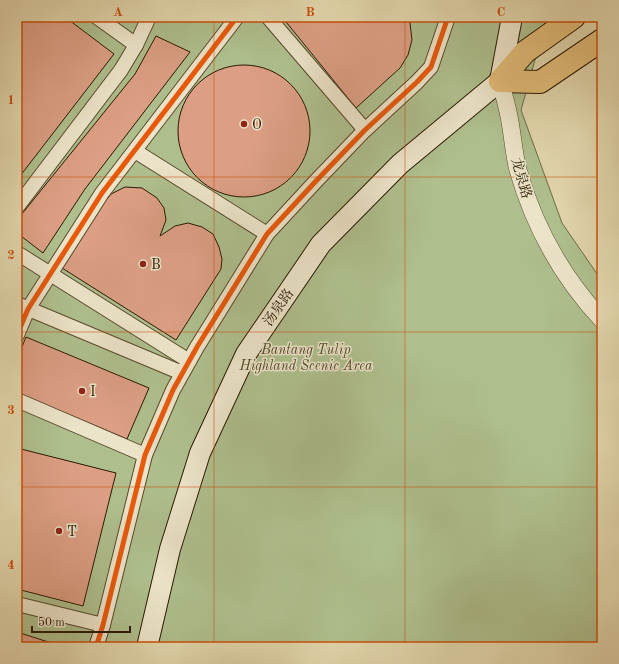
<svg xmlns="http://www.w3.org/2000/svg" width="619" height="664" viewBox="0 0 619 664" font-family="'Old Standard TT','Noto Serif SC',serif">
<rect width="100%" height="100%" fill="#e2d6ac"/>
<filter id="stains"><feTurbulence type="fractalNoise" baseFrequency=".005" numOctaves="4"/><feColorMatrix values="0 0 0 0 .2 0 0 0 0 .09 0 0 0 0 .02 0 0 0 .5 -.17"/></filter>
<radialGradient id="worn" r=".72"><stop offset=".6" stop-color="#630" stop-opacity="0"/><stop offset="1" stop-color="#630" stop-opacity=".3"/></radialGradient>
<!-- green -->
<polygon fill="#aebf8d" stroke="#6c6c48" points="17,17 547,17 521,110 562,223 602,281 602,647 17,647"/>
<!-- building -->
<g fill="#dc9f84" stroke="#2b1802">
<polygon points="17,17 65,17 114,54 17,180"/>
<polygon points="197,17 212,17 209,21"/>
<polygon points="282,17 409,17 410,23 412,40 408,55 400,68 356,108"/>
<polygon points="156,36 190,52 85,189 43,253 17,233 17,220 135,74"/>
<circle cx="244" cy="131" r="66"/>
<polygon points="125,187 142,188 157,198 164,208 166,220 160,236 175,226 188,223 202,227 213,234 219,247 222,259 221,269 176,340 62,268 102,205 111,194"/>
<polygon points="26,337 149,388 127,439 17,393 17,359"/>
<polygon points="17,448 116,473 83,606 17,589"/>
<polygon points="17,632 64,647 17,647"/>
</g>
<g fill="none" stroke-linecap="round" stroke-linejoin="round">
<!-- minor casing -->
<g stroke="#59482c" stroke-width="16">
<g id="minor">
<polyline points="97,17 136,45"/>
<polyline points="268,17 365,130"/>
<polyline points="135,151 267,234"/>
<polyline points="17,207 121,70 136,45 149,17"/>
<polyline points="17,253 189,361"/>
<polyline points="17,304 182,373"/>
<polyline points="17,335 28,309 102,193 237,17"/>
<polyline points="17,400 145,455"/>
<polyline points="17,604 103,625"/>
<polyline points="96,647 103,625 145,455 173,390 197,347 267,234 316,181 365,130 417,82 431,67 448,17"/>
</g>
</g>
<!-- tertiary casing -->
<g stroke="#59482c" stroke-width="18">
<path id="tertiary" d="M500,81C504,95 508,109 510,122C513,138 514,155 518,170C534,226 563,278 602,320"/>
</g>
<!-- secondary casing -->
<g stroke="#2b1802" stroke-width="22">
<polyline id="secondary" points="147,647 170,549 200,453 246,354 321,244 400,164 500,81 512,17"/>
</g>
<!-- primary casing -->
<g stroke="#2b1802" stroke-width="24">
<g id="primary">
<polyline points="500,81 540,82 602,40"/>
<polyline points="500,81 525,52 574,17"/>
</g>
</g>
<!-- minor -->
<use href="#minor" stroke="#ece4c9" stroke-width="14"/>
<!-- tertiary -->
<use href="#tertiary" stroke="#ece4c9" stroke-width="17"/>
<!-- secondary -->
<use href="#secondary" stroke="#ece4c9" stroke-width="20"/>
<!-- primary -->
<use href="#primary" stroke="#e1bb76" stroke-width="22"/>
<!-- cycleway casing -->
<g stroke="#ece4c9" stroke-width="8">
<g id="cycleway">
<polyline points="17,335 28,309 102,193 237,17"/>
<polyline points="96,647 103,625 145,455 173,390 197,347 267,234 316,181 365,130 417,82 431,67 448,17"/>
</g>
</g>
<!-- cycleway -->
<use href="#cycleway" stroke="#e8590c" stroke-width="5"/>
</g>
<!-- grid -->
<path fill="none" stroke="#cc4f0a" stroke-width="1" stroke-opacity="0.55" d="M214,17V647M405,17V647M17,177H602M17,332H602M17,487H602"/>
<!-- markers -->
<g fill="#8f2418" stroke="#ece4c9" stroke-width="1.5">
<circle cx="244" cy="124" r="4"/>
<circle cx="143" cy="264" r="4"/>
<circle cx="82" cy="391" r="4"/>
<circle cx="59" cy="531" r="4"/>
</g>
<g text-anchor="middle" stroke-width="3" stroke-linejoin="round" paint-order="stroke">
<!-- poi labels -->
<g font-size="14" fill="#2b1802" stroke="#ece4c9" text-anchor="start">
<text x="252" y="129">O</text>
<text x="151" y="269">B</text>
<text x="90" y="396">I</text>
<text x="67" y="536">T</text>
</g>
<!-- street labels -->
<g font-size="14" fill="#2b1802" stroke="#ece4c9">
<text transform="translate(522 178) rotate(74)" y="5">龙泉路</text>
<text transform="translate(278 307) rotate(-55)" y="5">汤泉路</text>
</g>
<!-- park labels -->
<g font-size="14" font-style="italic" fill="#524a2c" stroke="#ece4c9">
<text x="306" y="354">Bantang Tulip<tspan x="306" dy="16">Highland Scenic Area</tspan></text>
</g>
</g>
<!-- margin -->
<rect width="619" height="664" fill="none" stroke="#e2d6ac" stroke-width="44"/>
<!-- scale -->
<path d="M32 626v6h98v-6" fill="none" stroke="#2b1802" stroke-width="2"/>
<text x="38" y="626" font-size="12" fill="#2b1802" stroke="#ece4c9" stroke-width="3" paint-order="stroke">50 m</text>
<rect x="22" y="22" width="575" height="620" fill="none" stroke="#cc4f0a" stroke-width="1.5"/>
<g font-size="13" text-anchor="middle" font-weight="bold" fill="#cc4f0a">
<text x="118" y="16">A</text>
<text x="310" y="16">B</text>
<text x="501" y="16">C</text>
<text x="11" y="104">1</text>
<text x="11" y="259">2</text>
<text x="11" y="414">3</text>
<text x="11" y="569">4</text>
</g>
<rect width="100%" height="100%" filter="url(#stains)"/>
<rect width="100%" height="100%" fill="url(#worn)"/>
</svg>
